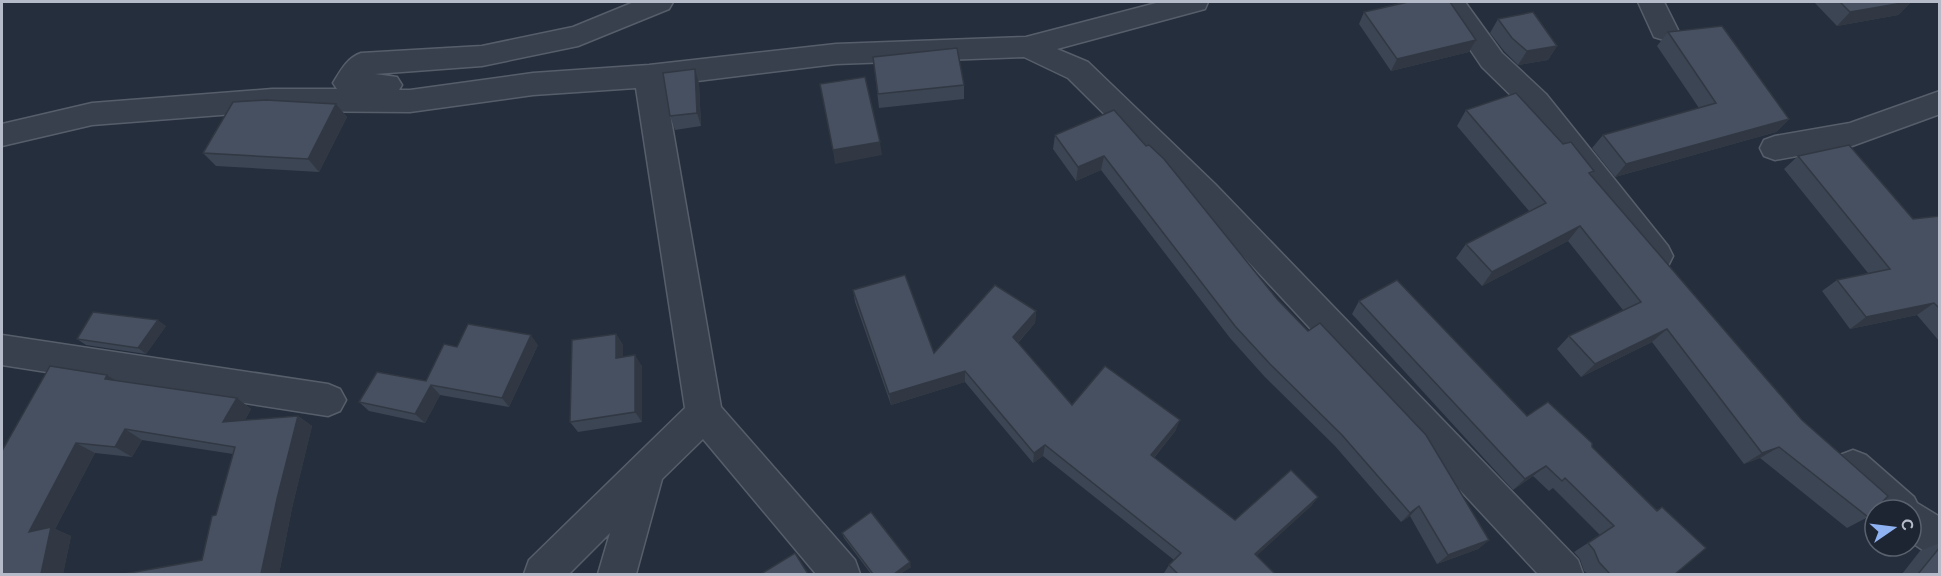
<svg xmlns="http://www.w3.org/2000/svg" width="1941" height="576" viewBox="0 0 1941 576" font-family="Raleway,sans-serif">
<rect width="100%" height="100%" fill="#252e3c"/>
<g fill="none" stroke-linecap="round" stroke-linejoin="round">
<!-- minor casing -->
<g stroke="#575e6b" stroke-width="3">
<g id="minor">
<path d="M634,2H673L669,9L578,46L482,66L375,74L397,77L402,85L399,90H410L533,73L649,65L836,44L1026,37L1160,2H1208L1205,9L1057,49L1088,62L1215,184L1578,560L1583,574H1538L1193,202L1068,78L1024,57L836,64L665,85L721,407L855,560L860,574H816L703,439L662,479L636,574H598L610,533L569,574H524L529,560L685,408L636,88L533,95L410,112L272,111L92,125L2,146V124L92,103L272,89H337L333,83C341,70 347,58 361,53L482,46L573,27Z"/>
<polygon points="1438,2 1465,2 1502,53 1546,94 1668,246 1673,256 1668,266 1657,269 1646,266 1526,110 1482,67"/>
<polygon points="1638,2 1664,2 1678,30 1674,37 1664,40 1654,37"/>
<polygon points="1940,91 1940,114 1852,146 1775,160 1764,156 1760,148 1764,140 1775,136 1850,123"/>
<polygon points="2,335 328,384 340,389 346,400 340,411 328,416 2,365"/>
<polygon points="1853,450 1866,455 1914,497 1917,503 1940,517 1940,558 1927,553 1911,542 1911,510 1875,511 1840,479 1835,467 1840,455"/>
</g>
</g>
<!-- minor -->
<use href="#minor" fill="#39404d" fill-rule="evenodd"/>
</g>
<!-- wall -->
<g fill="#3c4553">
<polygon points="1399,2 1450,2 1476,40 1469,52 1391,71 1359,24 1364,12 1400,3"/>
<polygon points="1814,2 1911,2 1898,15 1837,26"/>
<polygon points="1498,19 1557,46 1548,60 1518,65 1504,51 1490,33"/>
<polygon points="1668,32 1789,119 1776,132 1615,177 1592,148 1603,135 1699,108 1657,46"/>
<polygon points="873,57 964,85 964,99 879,108"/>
<polygon points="699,83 701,126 675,130 670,116"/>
<polygon points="336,104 347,117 319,172 216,166 203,153"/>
<polygon points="1114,110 1277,299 1489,540 1478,549 1437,564 1410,516 1401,522 1335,446 1264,376 1230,338 1101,170 1076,181 1053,149 1055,135"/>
<polygon points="1466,110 1563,144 1594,171 1591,175 1868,517 1847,528 1760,458 1744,464 1652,342 1581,377 1557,349 1569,336 1623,310 1568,241 1482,286 1456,258 1466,244 1529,211 1457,126"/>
<polygon points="1798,156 1913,219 1940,216 1940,342 1917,315 1850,329 1822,291 1837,280 1868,273 1784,169"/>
<polygon points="853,290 934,353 1036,311 1035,323 1018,343 1072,405 1176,430 1154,458 1235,520 1318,497 1311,506 1256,556 1275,574 1166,574 1164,573 1169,565 1174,560 1043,456 1033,463 965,382 891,405 855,302"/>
<polygon points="1359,301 1527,416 1592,447 1657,510 1662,507 1675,574 1588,574 1584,571 1580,559 1574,552 1600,535 1553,488 1549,491 1533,476 1513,490 1352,314"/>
<polygon points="166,326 146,354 86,345 77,339"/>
<polygon points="616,334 623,345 623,357 642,366 642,422 578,432 570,422"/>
<polygon points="538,345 509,407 440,395 425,423 369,411 359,402 426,381 457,347"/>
<polygon points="114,380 237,398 251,409 245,420 298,416 312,426 292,508 279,574 124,574 202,560 216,515 233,454 142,440 132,457 95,453 55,529 71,536 63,574 2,574 2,451"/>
<polygon points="842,533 911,567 900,574 871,574 844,538"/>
<polygon points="1940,543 1940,574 1902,574 1920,551"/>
</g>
<!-- shaded-wall -->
<g fill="#313843">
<polygon points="1908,2 1911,2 1898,15 1837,26 1850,12"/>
<polygon points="1476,40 1469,52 1391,71 1397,59"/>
<polygon points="1557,46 1548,60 1518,65 1527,51"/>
<polygon points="695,69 699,83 701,126 697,113"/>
<polygon points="336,104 347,117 319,172 308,159"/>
<polygon points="1789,119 1776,132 1615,177 1626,164"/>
<polygon points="880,142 882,155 835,164 833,150"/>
<polygon points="1104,156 1101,170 1076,181 1078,167"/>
<polygon points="1580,226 1568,241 1482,286 1492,272"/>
<polygon points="1934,303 1917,315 1850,329 1866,317"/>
<polygon points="1036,311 1035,323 1012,349 1013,337"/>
<polygon points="158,320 166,326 146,354 138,348"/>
<polygon points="1667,329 1652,342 1581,377 1595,364"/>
<polygon points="616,334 623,345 623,369 616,358"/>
<polygon points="531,335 538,345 509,407 502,398"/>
<polygon points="635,355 642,366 642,422 635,412"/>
<polygon points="965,371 965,382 891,405 889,394"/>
<polygon points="107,375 124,386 105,379"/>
<polygon points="431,385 440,395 425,423 415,414"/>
<polygon points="237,398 251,409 238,433 223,422"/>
<polygon points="298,416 312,426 292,508 279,574 261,574 277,499"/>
<polygon points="1180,420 1176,430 1147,466 1151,455"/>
<polygon points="125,429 142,440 132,457 115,447"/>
<polygon points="76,443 95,453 55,529 71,536 63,574 41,574 29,532"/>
<polygon points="1045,445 1043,456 1033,463 1034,453"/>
<polygon points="1779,447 1760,458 1744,464 1762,453"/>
<polygon points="1546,466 1533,476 1513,490 1525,479"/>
<polygon points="1318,497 1311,506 1249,563 1255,554"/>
<polygon points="1419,506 1410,516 1401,522 1410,513"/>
<polygon points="1489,540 1478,549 1437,564 1448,555"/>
<polygon points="910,562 911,567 900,574 894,574"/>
</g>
<!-- building -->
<g fill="#465060" stroke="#313843" stroke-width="1.5">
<polygon points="1408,2 1450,2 1476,40 1397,59 1364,12"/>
<polygon points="1840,2 1908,2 1850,12"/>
<polygon points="1533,12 1557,46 1527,51 1512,38 1498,19"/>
<polygon points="1722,26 1789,119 1626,164 1603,135 1716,103 1668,32"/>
<polygon points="957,48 964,85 878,94 873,57"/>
<polygon points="695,69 697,113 670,116 663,73"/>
<polygon points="865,77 880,142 833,150 820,84"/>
<polygon points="1516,93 1563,144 1571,142 1594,171 1589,173 1802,420 1888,496 1868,517 1779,447 1762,453 1667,329 1595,364 1569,336 1641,302 1580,226 1492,272 1466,244 1546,203 1466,110"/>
<polygon points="266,100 336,104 308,159 203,153 233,102"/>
<polygon points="1114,110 1146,146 1149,145 1164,159 1277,299 1308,331 1320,323 1426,435 1489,540 1448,555 1419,506 1410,513 1342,435 1270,364 1235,326 1104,156 1078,167 1055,135"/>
<polygon points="1849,145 1913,219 1940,216 1940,309 1934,303 1866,317 1837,280 1890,269 1798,156"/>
<polygon points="905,275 934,353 995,285 1036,311 1013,337 1072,405 1105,366 1180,420 1151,455 1235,520 1291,470 1318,497 1255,554 1275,574 1178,574 1169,565 1181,553 1045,445 1034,453 965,371 889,394 853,290"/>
<polygon points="1397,280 1527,416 1548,402 1592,443 1592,447 1657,511 1662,507 1706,548 1675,574 1610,574 1599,562 1594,550 1588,543 1614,526 1565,478 1562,481 1546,466 1525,479 1359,301"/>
<polygon points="93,312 158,320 138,348 77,339"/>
<polygon points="468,324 531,335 502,398 431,385 415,414 359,402 377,372 426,381 444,344 457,347"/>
<polygon points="616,334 616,358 635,355 635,412 570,422 572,340"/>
<polygon points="50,366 107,375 105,379 237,398 223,422 298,416 277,499 261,574 124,574 202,560 212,516 216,515 235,447 125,429 115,447 76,443 29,532 51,527 41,574 2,574 2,451"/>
<polygon points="871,512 910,562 894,574 873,574 842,533"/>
<polygon points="1940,547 1940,574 1918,574"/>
<polygon points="795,553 808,574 761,574"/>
</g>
<!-- border -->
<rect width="1941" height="576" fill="none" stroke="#b5bbc8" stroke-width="6"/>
<!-- north arrow -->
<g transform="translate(1893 528) rotate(76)"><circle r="28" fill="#1e2532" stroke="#5a616e" stroke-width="1.5"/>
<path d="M0-4.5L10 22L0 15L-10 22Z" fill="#8fb2f3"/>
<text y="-9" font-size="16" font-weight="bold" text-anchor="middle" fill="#b5bbc8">С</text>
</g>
</svg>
